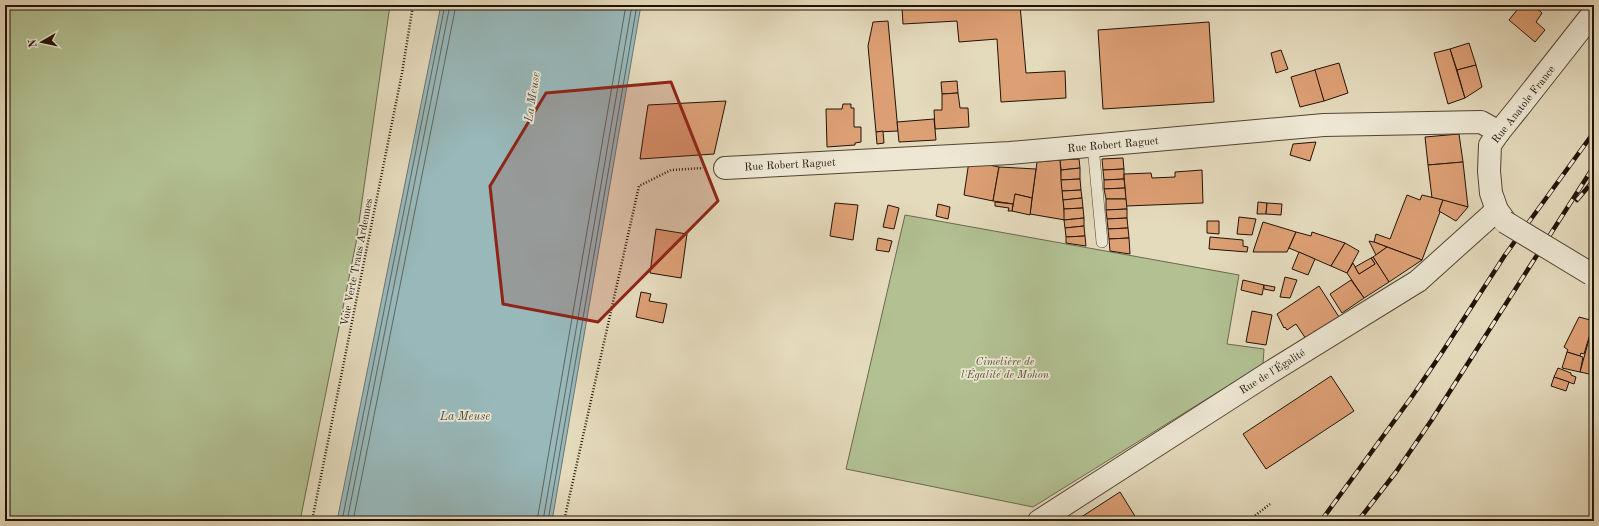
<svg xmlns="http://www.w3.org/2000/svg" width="1599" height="526" viewBox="0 0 1599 526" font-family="'Old Standard TT',serif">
<rect width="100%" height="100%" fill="#e4dabc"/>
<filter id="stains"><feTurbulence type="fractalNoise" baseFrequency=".005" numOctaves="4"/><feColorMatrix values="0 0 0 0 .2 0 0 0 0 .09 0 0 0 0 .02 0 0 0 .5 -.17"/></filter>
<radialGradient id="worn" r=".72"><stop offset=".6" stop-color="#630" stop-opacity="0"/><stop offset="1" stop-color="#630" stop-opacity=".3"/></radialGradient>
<!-- green -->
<g fill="#b2c092" stroke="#6a694c">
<polygon points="5,5 390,5 356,243 300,521 5,521"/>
<polygon points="905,215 1239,275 1227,344 1264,349 1263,364 1033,507 846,469"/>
</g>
<!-- water -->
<polygon fill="#98b8ba" stroke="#697672" points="441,5 641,5 552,521 337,521"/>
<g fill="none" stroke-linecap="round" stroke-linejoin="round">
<!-- shore -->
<g stroke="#5d6560" stroke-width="1">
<polyline points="342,521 445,5"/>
<polyline points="347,521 450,5"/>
<polyline points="353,521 456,5"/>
<polyline points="537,521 626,5"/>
<polyline points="543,521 632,5"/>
<polyline points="548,521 637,5"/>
</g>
</g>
<!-- building -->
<g fill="#dd9f74" stroke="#221205">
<polygon points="944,5 1020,5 1026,73 1065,71 1066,98 1001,102 997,39 959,42 957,21 903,24 902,8"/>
<polygon points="1521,5 1533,5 1542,13 1536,22 1545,30 1535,42 1509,20"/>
<polygon points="888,21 898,131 876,132 868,46 873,22"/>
<polygon points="1209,22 1214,102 1103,109 1098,30"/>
<polygon points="1469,43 1476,65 1457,70 1450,49"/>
<polygon points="1450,49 1465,98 1448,104 1434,53"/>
<polygon points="1281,50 1288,69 1276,73 1271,53"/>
<polygon points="1339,63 1348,93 1324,101 1314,70"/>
<polygon points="1476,65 1482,87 1465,98 1457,70"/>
<polygon points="1315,70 1324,101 1300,107 1291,77"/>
<polygon points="957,81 958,93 942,94 941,82"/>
<polygon points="958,93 960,108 968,108 969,127 935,129 934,110 942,110 942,94"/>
<polygon points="726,101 714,154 640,159 648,105"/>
<polygon points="843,104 851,104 851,108 854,108 854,127 861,127 861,142 855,143 855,145 827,147 826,109 842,109"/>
<polygon points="934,119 936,140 899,142 897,122"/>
<polygon points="883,131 884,143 877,144 876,132"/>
<polygon points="1459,134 1463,162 1428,165 1425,137"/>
<polygon points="1316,142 1310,161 1290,155 1293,144"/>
<polygon points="1123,158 1124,169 1103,170 1102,159"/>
<polygon points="1079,159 1080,168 1061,170 1060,160"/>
<polygon points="1060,160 1065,220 1030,214 1037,162"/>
<polygon points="969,161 999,167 993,201 964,195"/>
<polygon points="1463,162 1468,207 1432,198 1428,165"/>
<polygon points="999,167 1036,169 1032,198 1015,194 1014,204 993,201"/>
<polygon points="1080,168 1080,179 1061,180 1061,170"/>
<polygon points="1124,169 1124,179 1104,180 1103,170"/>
<polygon points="1202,170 1203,203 1126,206 1124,174 1151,173 1152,178 1175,177 1175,172"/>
<polygon points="1080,179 1081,190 1062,191 1061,180"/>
<polygon points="1124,179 1125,188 1104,189 1104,180"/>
<polygon points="1125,188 1126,199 1106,199 1104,189"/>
<polygon points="1081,190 1082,198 1063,200 1062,191"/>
<polygon points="1015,194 1032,198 1030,215 1012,211"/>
<polygon points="1407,195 1420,200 1422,195 1443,200 1439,211 1440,212 1422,260 1374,242 1376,234 1390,239"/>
<polygon points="1082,198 1083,208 1064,209 1063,200"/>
<polygon points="1106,199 1126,199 1127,209 1106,210"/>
<polygon points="1443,200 1468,207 1456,221 1439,211"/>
<polygon points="995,202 1013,204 1012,211 1008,211 1009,208 995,206"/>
<polygon points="1258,202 1267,203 1266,214 1257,214"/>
<polygon points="835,203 858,205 853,240 830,236"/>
<polygon points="1267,203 1282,204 1281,215 1266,214"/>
<polygon points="938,204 950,207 948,219 936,216"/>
<polygon points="888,205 899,208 894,229 883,227"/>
<polygon points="1083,208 1084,218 1064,220 1064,209"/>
<polygon points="1127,209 1127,218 1107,219 1106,210"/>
<polygon points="1239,217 1256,219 1252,235 1237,234"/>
<polygon points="1084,218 1084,226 1065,228 1064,220"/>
<polygon points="1127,218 1128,228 1108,229 1107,219"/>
<polygon points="1207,221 1219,221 1219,234 1207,233"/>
<polygon points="1263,222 1296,232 1287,252 1253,252"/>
<polygon points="1084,226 1085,236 1066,237 1065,228"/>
<polygon points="1128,228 1129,238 1109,239 1108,229"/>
<polygon points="656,229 687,234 681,278 650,273"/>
<polygon points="1296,232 1311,236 1312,232 1345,243 1331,266 1289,248"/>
<polygon points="1085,236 1086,246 1066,243 1066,237"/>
<polygon points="1210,237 1243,240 1243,246 1248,247 1247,252 1209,249"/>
<polygon points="878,238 892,241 889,252 876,250"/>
<polygon points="1129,238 1130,254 1110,251 1109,239"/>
<polygon points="1369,241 1374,242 1387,247 1376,255"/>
<polygon points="1345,243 1359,251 1347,273 1331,266"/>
<polygon points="1387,247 1422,260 1389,282 1373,257"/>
<polygon points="1299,252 1315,259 1308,275 1292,269"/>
<polygon points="1373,257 1389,282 1364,298 1347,273 1353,263 1359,274 1375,264 1371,258"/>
<polygon points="1371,258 1375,264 1359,274 1355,267"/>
<polygon points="1285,277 1297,280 1290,298 1280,297"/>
<polygon points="1243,280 1264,285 1262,295 1241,290"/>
<polygon points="1351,280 1364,298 1342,313 1330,294"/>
<polygon points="1264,285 1275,287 1274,291 1264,289"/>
<polygon points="1319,286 1339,317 1306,339 1296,324 1287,330 1285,327 1284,328 1277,314"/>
<polygon points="641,292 651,294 649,301 667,304 663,323 636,317"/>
<polygon points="1252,311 1272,315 1266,345 1246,342"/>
<polygon points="1579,317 1594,321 1584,354 1581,353 1580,356 1567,352 1568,350 1564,347"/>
<polygon points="1594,321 1594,375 1580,372"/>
<polygon points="1567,352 1583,357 1580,372 1562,368"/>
<polygon points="1558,368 1571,373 1571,375 1576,377 1574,384 1554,377"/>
<polygon points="1331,376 1354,411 1266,469 1243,434"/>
<polygon points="1554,377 1569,382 1566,391 1551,386"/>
<polygon points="1120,492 1138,521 1075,521"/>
</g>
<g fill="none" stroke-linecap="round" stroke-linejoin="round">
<!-- lane casing -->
<g stroke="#524433" stroke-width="12">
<polyline id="lane" points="1093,146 1102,242"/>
</g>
<!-- street casing -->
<g stroke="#524433" stroke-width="24">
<g id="street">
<polyline points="725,168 1010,153 1324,125 1481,122 1499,132"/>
<polyline points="1505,221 1497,210 1491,193 1489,171 1490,145 1499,132 1520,106 1594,12"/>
<polyline points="1039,521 1269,373 1418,281 1497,210"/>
</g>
</g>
<!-- path -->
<g stroke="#221205" stroke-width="2.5" stroke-dasharray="1 2" stroke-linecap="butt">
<polyline points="312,521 402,73 413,5"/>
<polyline points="564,521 639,186 671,170 703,168"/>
<polyline points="1248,521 1270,504"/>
</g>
<!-- lane -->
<use href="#lane" stroke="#ede7d3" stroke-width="11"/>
<!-- street -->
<use href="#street" stroke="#ede7d3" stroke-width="22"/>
<!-- rail casing -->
<g stroke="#221205" stroke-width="4.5">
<g id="rail">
<polyline points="1577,200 1594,180"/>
<polyline points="1321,521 1411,398 1441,354 1505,255 1594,132"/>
<polyline points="1358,521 1396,472 1431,421 1594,166"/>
</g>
</g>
<!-- rail -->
<use href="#rail" stroke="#ede7d3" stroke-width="3" stroke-dasharray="9" stroke-linecap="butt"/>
<!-- street-bridge casing -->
<g stroke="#524433" stroke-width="24" stroke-linecap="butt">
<polyline id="street-bridge" points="1505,222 1591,274"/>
</g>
<!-- street-bridge -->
<use href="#street-bridge" stroke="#ede7d3" stroke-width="22"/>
</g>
<!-- marked area -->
<path fill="#8f2418" fill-opacity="0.2" stroke="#8f2418" stroke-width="3" stroke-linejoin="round" d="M671,82L718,201L598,322L503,304L490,186L546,93Z"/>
<g text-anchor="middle" stroke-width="3.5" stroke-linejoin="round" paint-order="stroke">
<!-- street labels -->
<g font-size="11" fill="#221205" stroke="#ede7d3">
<text transform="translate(1523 104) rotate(-52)" y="4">Rue Anatole France</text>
<text transform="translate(1113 144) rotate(-5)" y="4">Rue Robert Raguet</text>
<text transform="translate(790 164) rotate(-3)" y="4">Rue Robert Raguet</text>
<text transform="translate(356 262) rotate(-79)" y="4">Voie Verte Trans Ardennes</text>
<text transform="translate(1272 371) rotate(-32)" y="4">Rue de l'Égalité</text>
</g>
<!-- park labels -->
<g font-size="11" font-style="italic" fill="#544f36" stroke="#ede7d3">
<text x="1005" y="365">Cimetière de<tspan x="1005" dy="13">l'Égalité de Mohon</tspan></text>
</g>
<!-- water labels -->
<g font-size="12" font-style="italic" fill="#4b4c44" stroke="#ede7d3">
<text transform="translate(532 97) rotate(-81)" y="4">La Meuse</text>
<text x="465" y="420">La Meuse</text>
</g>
</g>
<!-- margin -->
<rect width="1599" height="526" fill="none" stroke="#e4dabc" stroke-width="20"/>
<rect x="6" y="6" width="1587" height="514" fill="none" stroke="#221205" stroke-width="2"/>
<rect x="10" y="10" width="1579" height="506" fill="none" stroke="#221205"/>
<!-- north arrow -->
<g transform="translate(42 42) rotate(261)" stroke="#ede7d3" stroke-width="3" paint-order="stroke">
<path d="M0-3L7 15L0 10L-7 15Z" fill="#221205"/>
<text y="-6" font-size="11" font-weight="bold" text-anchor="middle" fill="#221205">N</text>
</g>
<rect width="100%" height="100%" filter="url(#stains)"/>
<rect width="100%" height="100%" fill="url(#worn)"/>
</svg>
